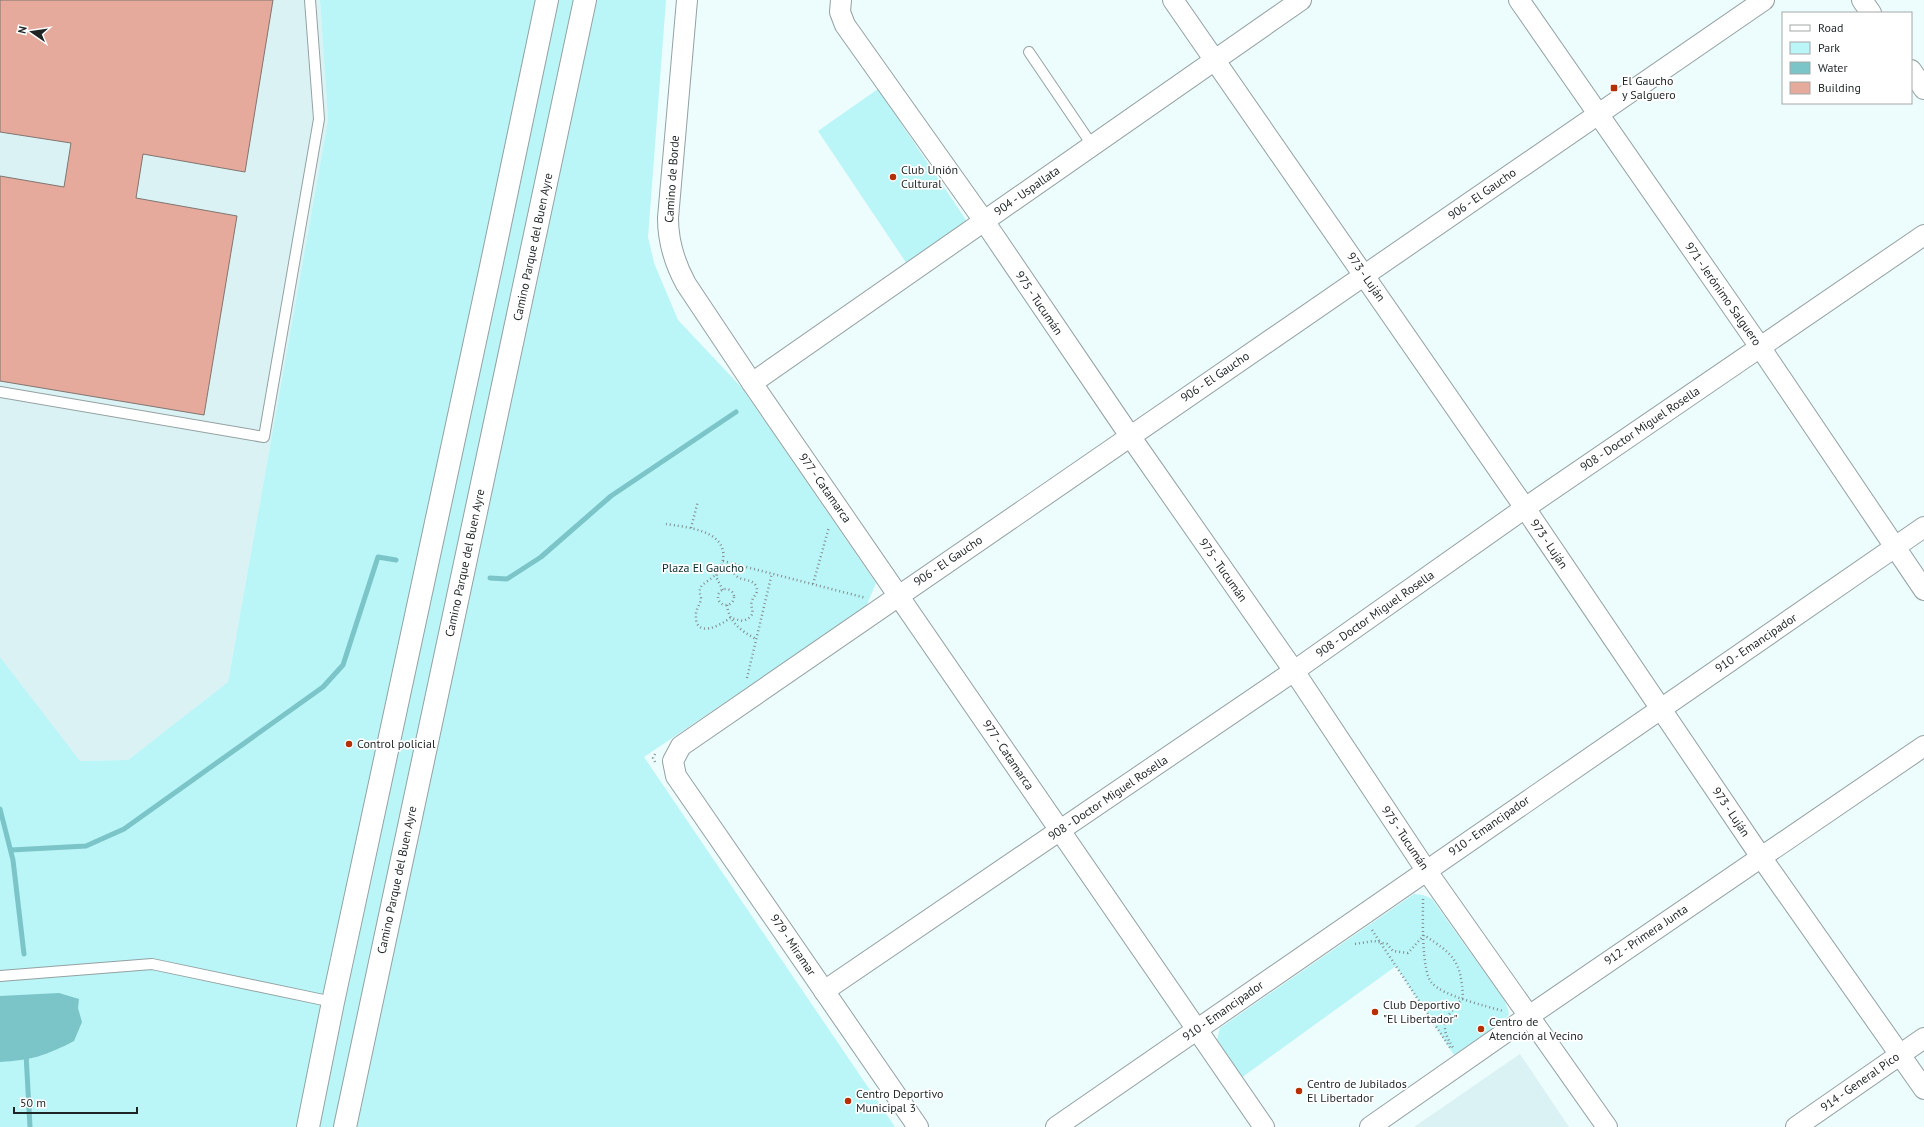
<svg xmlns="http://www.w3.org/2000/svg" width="1924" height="1127" viewBox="0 0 1924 1127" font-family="'PT Sans',sans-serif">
<rect width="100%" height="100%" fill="#edfcfc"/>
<!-- built -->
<g fill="#daf2f3">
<polygon points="0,0 320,0 328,120 228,682 128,760 79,761 0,657"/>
<polygon points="1520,1054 1569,1127 1414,1127 1430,1116"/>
</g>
<!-- green -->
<g fill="#baf5f7">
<polygon points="320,0 666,0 648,237 654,263 678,320 742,388 876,583 866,607 644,757 895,1127 0,1127 0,657 80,761 128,760 228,682 328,120"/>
<polygon points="878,89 968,223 907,264 818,131"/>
<polygon points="1414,894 1423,895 1432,899 1505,1001 1509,1014 1504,1021 1454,1055 1396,966 1241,1078 1217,1040 1220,1028"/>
</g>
<!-- water -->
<path fill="#7bc4c7" d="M59,993L79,999L78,1008L82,1022L74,1041C45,1056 32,1060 0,1062V996Z"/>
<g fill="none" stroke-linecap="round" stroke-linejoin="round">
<!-- stream -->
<g stroke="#7bc4c7" stroke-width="5">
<polyline points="490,578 507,579 541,557 611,496 736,412"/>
<polyline points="0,809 13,860 24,954"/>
<polyline points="11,850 86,846 124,829 323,687 343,665 378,557 396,560"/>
<polyline points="26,1054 30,1127"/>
</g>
</g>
<!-- building -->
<polygon fill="#e5aa9b" stroke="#807571" points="0,0 273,0 245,172 143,154 136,198 237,216 204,415 0,381 0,176 64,187 71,143 0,132"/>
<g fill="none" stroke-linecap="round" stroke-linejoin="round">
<!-- service casing -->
<g stroke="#94a1a2" stroke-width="12">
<g id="service">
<polyline points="1029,52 1092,145"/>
<polyline points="0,392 264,437 319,119 310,0"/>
<polyline points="0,976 152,964 333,1002"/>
</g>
</g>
<!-- minor casing -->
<g stroke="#94a1a2" stroke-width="22">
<g id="minor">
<path d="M687,0L668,218C668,242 674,262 686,284L752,383L1264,1127"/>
<polyline points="841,0 840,12 845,25 984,221 1130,436 1294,671 1426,870 1607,1127"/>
<polyline points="1173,0 1525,508 1761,857 1924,1089"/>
<polyline points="1519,0 1760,347 1924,590"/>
<polyline points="1862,0 1871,13"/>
<polyline points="1911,70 1924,89"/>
<polyline points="752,383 1301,0"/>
<polyline points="824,991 1294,671 1525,508 1924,235"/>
<polyline points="918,1127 676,776 673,761 681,746 1764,0"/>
<polyline points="1056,1127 1924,527"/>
<polyline points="1370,1127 1529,1016 1924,746"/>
<polyline points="1796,1127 1924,1038"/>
</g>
</g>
<!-- motorway casing -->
<g stroke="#94a1a2" stroke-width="24">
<g id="motorway">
<polyline points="308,1127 333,1002 492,262 547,0"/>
<polyline points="345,1127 585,0"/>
</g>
</g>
<!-- path -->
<g stroke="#848e8f" stroke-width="2.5" stroke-dasharray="1 3" stroke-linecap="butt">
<path d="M666,524C685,527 728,530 723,560C722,566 717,571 716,577L723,590"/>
<polyline points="691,528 698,501"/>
<polyline points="723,561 866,598"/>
<path d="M717,573C712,579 703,583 701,587C698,592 701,595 701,599C700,605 696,609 696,614C694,639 720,626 730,618L743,621C759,615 749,608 752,601C754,595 759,593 756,586C753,580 745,580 739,578C734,575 733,570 728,567L720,566"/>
<polyline points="813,584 829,527"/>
<circle cx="726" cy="597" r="8"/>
<path d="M727,605C729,622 741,631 756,639"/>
<polyline points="747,678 772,573"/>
<polyline points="655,762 653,758 656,752"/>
<path d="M1423,899C1423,916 1421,972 1432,983C1443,996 1486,1006 1503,1011"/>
<polyline points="1372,930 1451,1049"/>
<path d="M1355,944L1374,941L1387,944L1393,951L1408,953L1424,935C1454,955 1461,960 1463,998C1446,1017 1437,1024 1454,1049"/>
</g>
<!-- service -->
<use href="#service" stroke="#fff" stroke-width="10"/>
<!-- minor -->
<use href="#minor" stroke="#fff" stroke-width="20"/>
<!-- motorway -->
<use href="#motorway" stroke="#fff" stroke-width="22"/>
</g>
<!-- markers -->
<g fill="#b72e00" stroke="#fff" stroke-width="1.5">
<rect x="1610" y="84" width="8" height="8" rx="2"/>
<circle cx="893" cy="177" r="4"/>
<circle cx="349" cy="744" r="4"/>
<circle cx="1375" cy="1012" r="4"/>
<circle cx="1481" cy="1029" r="4"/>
<circle cx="1299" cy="1091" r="4"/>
<circle cx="848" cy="1101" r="4"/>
</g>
<g text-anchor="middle" stroke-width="3.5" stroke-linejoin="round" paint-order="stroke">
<!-- poi labels -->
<g font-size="12" fill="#1f2425" stroke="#fff" text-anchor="start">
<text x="1622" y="85">El Gaucho<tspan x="1622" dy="14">y Salguero</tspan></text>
<text x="901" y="174">Club Unión<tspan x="901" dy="14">Cultural</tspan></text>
<text x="357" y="748">Control policial</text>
<text x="1383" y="1009">Club Deportivo<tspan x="1383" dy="14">"El Libertador"</tspan></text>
<text x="1489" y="1026">Centro de<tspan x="1489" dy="14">Atención al Vecino</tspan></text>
<text x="1307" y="1088">Centro de Jubilados<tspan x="1307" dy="14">El Libertador</tspan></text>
<text x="856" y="1098">Centro Deportivo<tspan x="856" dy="14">Municipal 3</tspan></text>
</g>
<!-- street labels -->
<g font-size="12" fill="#1f2425" stroke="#fff">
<text transform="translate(672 179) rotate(-86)" y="4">Camino de Borde</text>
<text transform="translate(1027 191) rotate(-35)" y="4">904 - Uspallata</text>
<text transform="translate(1482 194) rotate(-35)" y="4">906 - El Gaucho</text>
<text transform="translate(533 247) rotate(-78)" y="4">Camino Parque del Buen Ayre</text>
<text transform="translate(1366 277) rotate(55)" y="4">973 - Luján</text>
<text transform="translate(1723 294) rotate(55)" y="4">971 - Jerónimo Salguero</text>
<text transform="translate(1039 303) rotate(56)" y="4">975 - Tucumán</text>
<text transform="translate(1215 377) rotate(-34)" y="4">906 - El Gaucho</text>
<text transform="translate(1640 429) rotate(-34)" y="4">908 - Doctor Miguel Rosella</text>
<text transform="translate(825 488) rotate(55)" y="4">977 - Catamarca</text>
<text transform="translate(1549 544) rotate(56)" y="4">973 - Luján</text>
<text transform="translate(948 561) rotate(-34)" y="4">906 - El Gaucho</text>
<text transform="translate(465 563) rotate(-78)" y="4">Camino Parque del Buen Ayre</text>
<text transform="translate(1223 570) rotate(55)" y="4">975 - Tucumán</text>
<text transform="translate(1375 614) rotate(-35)" y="4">908 - Doctor Miguel Rosella</text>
<text transform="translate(1756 643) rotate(-34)" y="4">910 - Emancipador</text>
<text transform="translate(1008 755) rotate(56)" y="4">977 - Catamarca</text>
<text transform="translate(1108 798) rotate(-34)" y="4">908 - Doctor Miguel Rosella</text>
<text transform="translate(1731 812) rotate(56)" y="4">973 - Luján</text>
<text transform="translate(1489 826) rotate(-35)" y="4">910 - Emancipador</text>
<text transform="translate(1405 838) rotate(56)" y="4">975 - Tucumán</text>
<text transform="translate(397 880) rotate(-78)" y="4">Camino Parque del Buen Ayre</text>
<text transform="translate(1646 935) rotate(-34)" y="4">912 - Primera Junta</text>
<text transform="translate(793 945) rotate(56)" y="4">979 - Miramar</text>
<text transform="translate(1223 1011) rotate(-35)" y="4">910 - Emancipador</text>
<text transform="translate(1860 1082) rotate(-35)" y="4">914 - General Pico</text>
</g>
<!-- park labels -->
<g font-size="12" fill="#092f31" stroke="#fff">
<text x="703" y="572">Plaza El Gaucho</text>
</g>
</g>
<!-- legend -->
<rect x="1782" y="12" width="130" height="92" fill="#ffffff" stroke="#a5a7a8"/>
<rect x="1790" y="25" width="20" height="6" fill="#ffffff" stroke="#a5a7a8"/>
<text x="1818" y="32" font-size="12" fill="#1f2425">Road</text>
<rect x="1790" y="42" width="20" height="12" fill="#baf5f7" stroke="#a5a7a8"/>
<text x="1818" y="52" font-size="12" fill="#1f2425">Park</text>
<rect x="1790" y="62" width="20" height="12" fill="#7bc4c7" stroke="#a5a7a8"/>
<text x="1818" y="72" font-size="12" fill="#1f2425">Water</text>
<rect x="1790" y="82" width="20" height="12" fill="#e5aa9b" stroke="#a5a7a8"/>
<text x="1818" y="92" font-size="12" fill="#1f2425">Building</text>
<!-- north arrow -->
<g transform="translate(32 32) rotate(283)" stroke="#ffffff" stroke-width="3" paint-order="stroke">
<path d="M0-3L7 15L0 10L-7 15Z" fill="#1f2425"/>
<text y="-6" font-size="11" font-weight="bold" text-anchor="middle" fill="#1f2425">N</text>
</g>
<!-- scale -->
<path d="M14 1107v6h123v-6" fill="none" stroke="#1f2425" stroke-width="2"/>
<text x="20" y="1107" font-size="12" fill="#1f2425" stroke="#ffffff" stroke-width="3" paint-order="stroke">50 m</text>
</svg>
